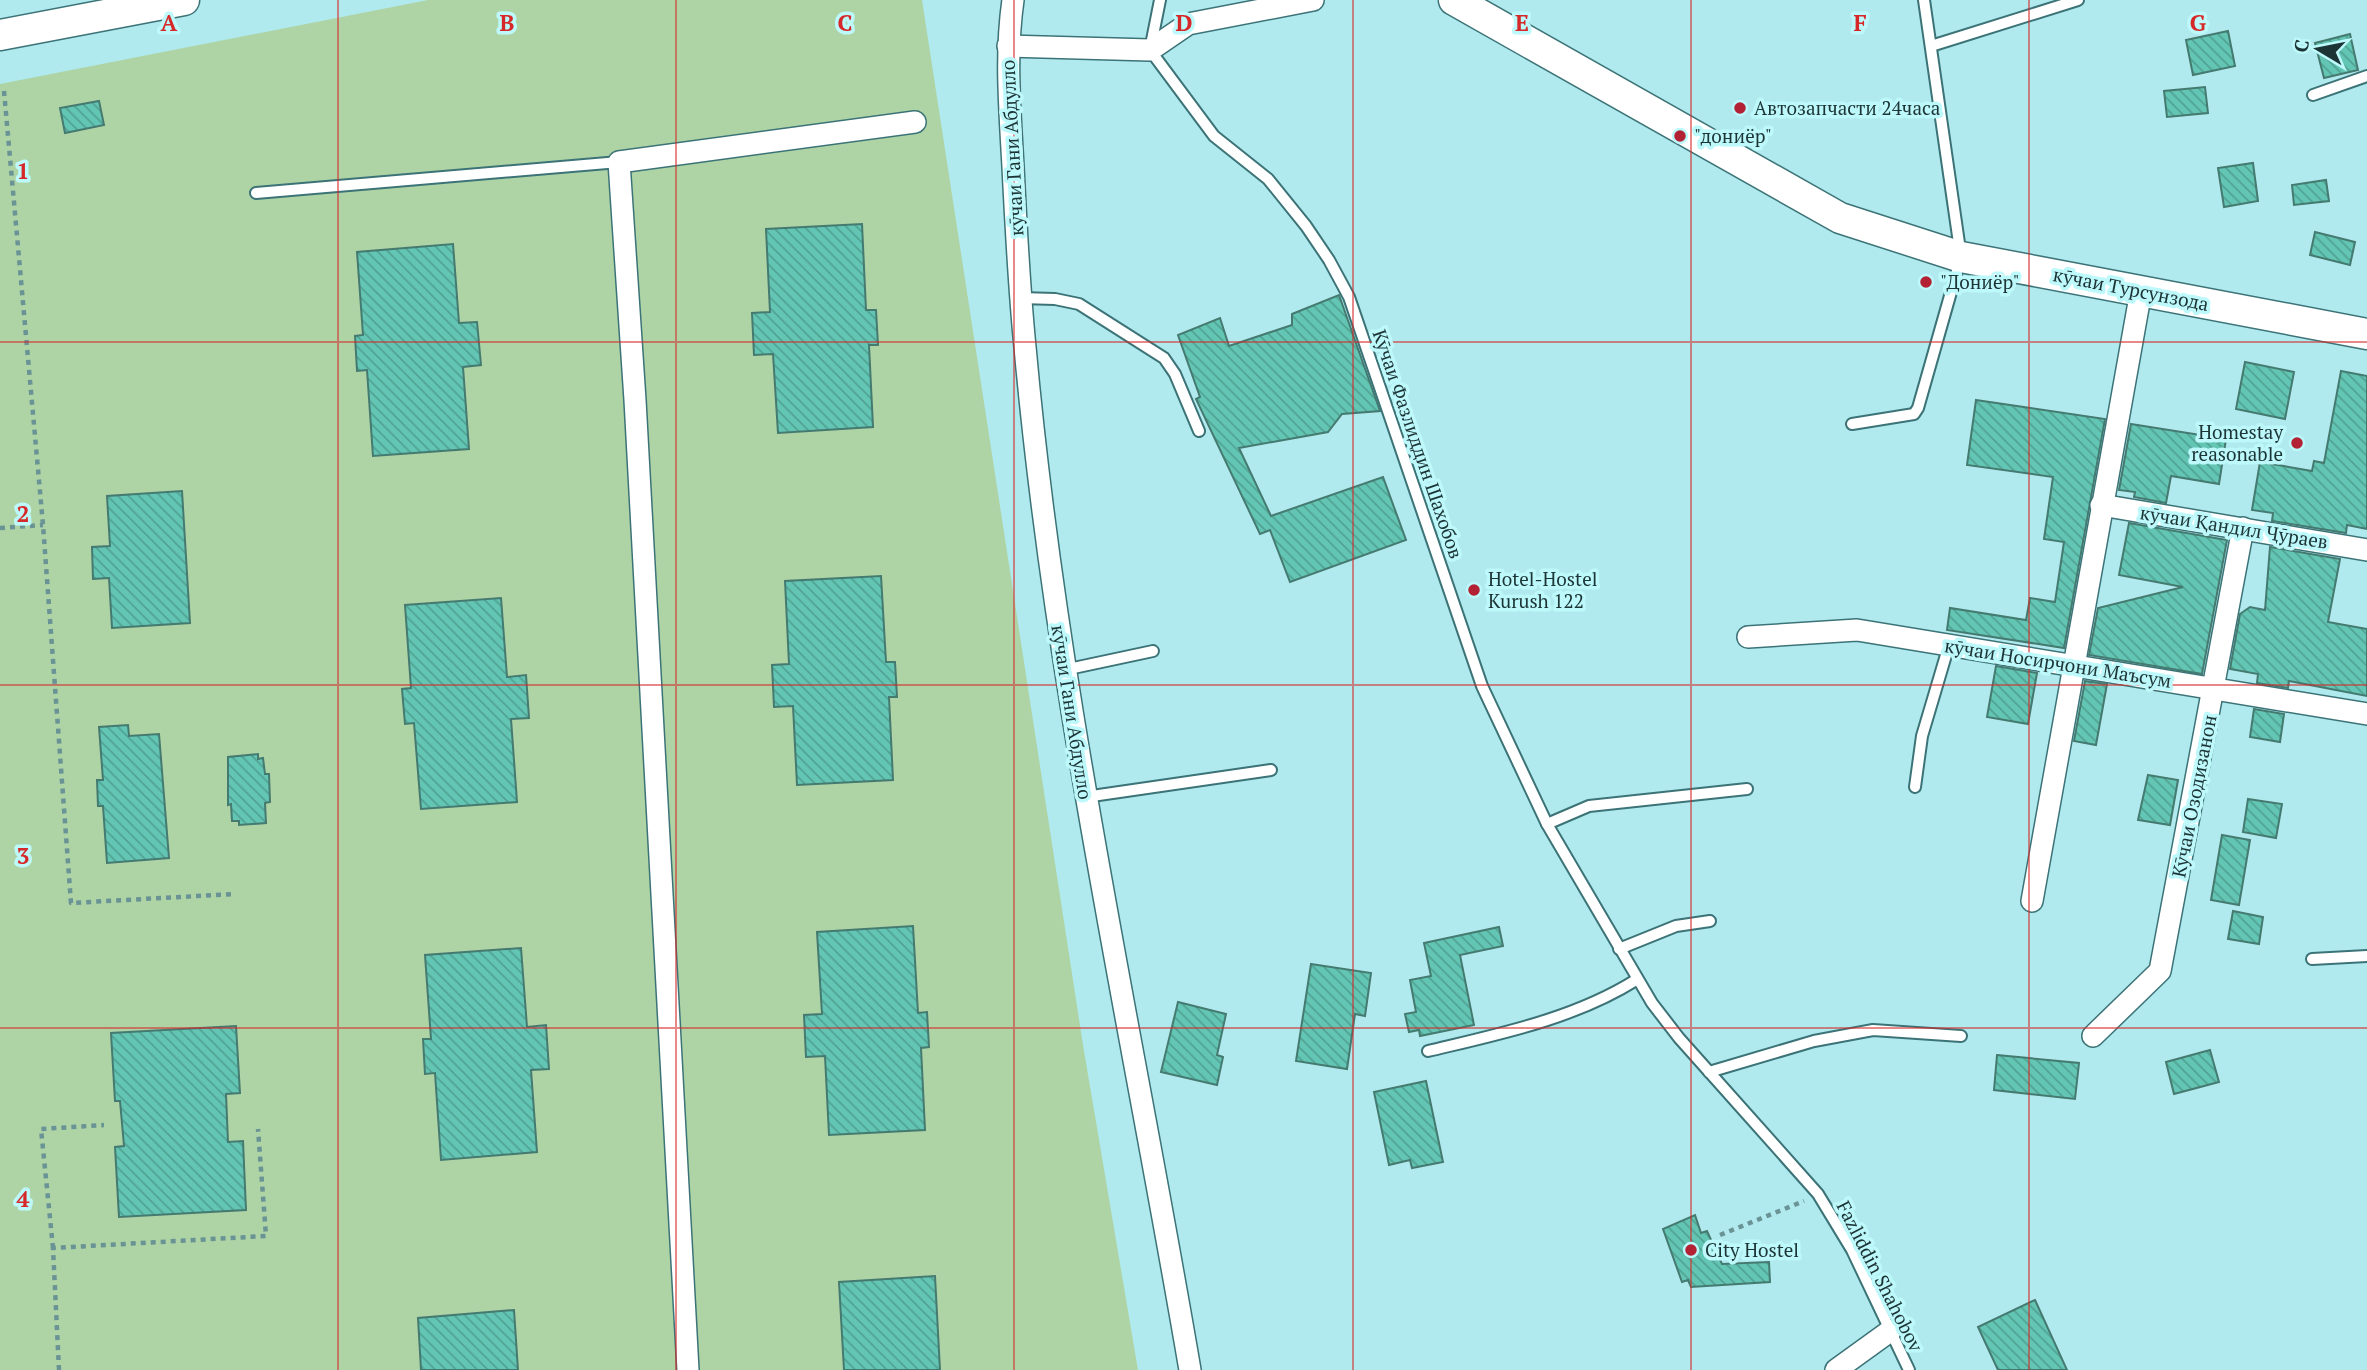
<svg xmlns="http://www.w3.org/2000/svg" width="2367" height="1370" viewBox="0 0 2367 1370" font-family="'PT Serif',serif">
<defs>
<pattern id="building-back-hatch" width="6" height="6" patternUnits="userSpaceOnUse" patternTransform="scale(1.75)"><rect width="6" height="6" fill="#63c6b4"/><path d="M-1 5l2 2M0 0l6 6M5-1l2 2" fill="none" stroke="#51a293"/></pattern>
</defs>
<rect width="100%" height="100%" fill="#b0eaee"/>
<!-- park -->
<polygon fill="#aed4a6" points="428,0 922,0 1083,1045 1138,1370 0,1370 0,84"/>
<!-- building -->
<g fill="url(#building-back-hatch)" stroke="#457a70" stroke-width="2">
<polygon points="2228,31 2235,66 2193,75 2186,40"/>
<polygon points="2350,34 2358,70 2324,78 2315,43"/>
<polygon points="2205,87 2208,113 2167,117 2164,91"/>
<polygon points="99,101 104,125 65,133 60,108"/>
<polygon points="2253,163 2258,201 2224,207 2218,168"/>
<polygon points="2326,180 2329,201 2294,205 2292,185"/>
<polygon points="862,224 866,310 876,310 878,345 869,345 873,427 778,433 773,354 754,355 752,313 770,312 766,229"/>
<polygon points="2315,232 2355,242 2350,265 2310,255"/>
<polygon points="453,244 459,323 477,322 481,365 463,367 469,449 373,456 367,370 357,371 355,336 363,335 357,252"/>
<polygon points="1339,295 1380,411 1342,414 1328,432 1239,448 1271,516 1383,477 1406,540 1290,582 1270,530 1260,534 1196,399 1200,397 1178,335 1220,318 1229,346 1292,325 1292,314"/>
<polygon points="2245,362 2294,372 2285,419 2236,409"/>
<polygon points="2341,371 2367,376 2367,529 2347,525 2346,533 2272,521 2273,513 2252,510 2260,462 2312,471 2314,461 2324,463"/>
<polygon points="1976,400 2105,419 2064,648 1947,630 1950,608 2026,620 2030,598 2055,602 2064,542 2044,539 2053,477 1967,465"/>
<polygon points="2131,424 2226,439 2219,484 2171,476 2166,503 2134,497 2135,492 2119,490"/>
<polygon points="182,491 190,623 112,628 109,578 93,579 92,547 110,546 107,496"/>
<polygon points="2129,523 2227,540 2202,674 2089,655 2098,608 2183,587 2119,575"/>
<polygon points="2270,547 2340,559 2328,622 2367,629 2367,696 2289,681 2288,688 2257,683 2258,674 2230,669 2240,614 2250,607 2265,610"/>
<polygon points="881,576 886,662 895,662 897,697 889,697 893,780 797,785 793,706 774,707 772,665 789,664 785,581"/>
<polygon points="501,598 507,677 526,675 529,718 511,719 517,802 421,809 414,723 405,724 402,689 411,688 405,605"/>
<polygon points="1996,666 2037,673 2028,724 1987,717"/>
<polygon points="2085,681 2107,684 2096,745 2074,741"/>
<polygon points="2254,709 2284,714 2280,742 2250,737"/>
<polygon points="128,725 129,736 159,734 169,858 107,863 103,806 98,806 97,780 103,780 99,727"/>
<polygon points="258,754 258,759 263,758 265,774 269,774 270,802 265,803 266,823 239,825 239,821 232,821 231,804 228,805 228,757"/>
<polygon points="2148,775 2178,780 2170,825 2138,820"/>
<polygon points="2248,799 2282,804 2276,838 2243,832"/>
<polygon points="2222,835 2250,840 2239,905 2211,900"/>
<polygon points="2233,911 2263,917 2259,944 2228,939"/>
<polygon points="913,926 918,1013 927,1012 929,1047 921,1048 925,1130 829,1135 825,1056 806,1057 804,1015 822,1014 817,932"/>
<polygon points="1499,927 1503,946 1460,955 1474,1025 1420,1036 1419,1030 1409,1032 1405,1014 1416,1012 1410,980 1431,976 1424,943"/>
<polygon points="521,948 527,1027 546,1025 549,1069 531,1070 537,1152 441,1160 435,1073 425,1074 423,1039 431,1039 425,955"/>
<polygon points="1311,964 1371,973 1365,1016 1355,1014 1347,1069 1296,1061"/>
<polygon points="1178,1002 1226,1014 1217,1055 1223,1057 1217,1085 1161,1072"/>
<polygon points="236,1026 240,1093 226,1094 228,1142 243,1141 246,1210 119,1217 115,1147 124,1146 120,1101 115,1101 111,1033"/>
<polygon points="2210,1050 2219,1082 2174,1094 2166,1062"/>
<polygon points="1997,1055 2079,1063 2075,1099 1994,1090"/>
<polygon points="1426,1081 1443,1162 1412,1168 1410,1160 1389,1165 1374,1092"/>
<polygon points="1695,1215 1701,1233 1707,1231 1722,1264 1769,1262 1770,1282 1691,1287 1688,1280 1682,1282 1663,1229"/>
<polygon points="935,1276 940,1370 844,1370 839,1282"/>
<polygon points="2035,1300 2067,1370 1998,1370 1978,1327"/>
<polygon points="514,1310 518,1370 421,1370 418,1318"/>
</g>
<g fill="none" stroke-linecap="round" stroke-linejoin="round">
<!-- lane casing -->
<g stroke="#3c7377" stroke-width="14">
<g id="lane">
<polyline points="1160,0 1150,50 1214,136 1268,179 1306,226 1329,260 1349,297 1482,686 1547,824 1652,1003 1679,1038 1818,1194 1852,1250 1909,1370"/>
<polyline points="1931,46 2078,0"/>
<polyline points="2313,95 2367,76"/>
<polyline points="256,193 619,162"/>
<polyline points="1020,298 1055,299 1079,304 1164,358 1175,374 1199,431"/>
<polyline points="1852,424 1914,414 1918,408 1961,257 1924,0"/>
<polyline points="1064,670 1153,651"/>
<polyline points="1915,787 1922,736 1949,645"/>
<polyline points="1085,797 1271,770"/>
<polyline points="1547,824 1589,806 1747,789"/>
<polyline points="1619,949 1676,926 1710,921"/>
<polyline points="2312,959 2367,956"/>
<path d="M1428,1051C1499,1034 1574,1019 1636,980"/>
<polyline points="1709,1072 1814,1041 1873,1030 1961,1036"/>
</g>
</g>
<!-- street casing -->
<g stroke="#3c7377" stroke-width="24">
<g id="street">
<path d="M1013,0C1005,55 1010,111 1013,167C1016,227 1019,287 1025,347C1056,692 1132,1029 1190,1370"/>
<polyline points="1008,46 1150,50 1188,24 1313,0"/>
<polyline points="2101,505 2367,550"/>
<polyline points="1748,637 1857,630 2367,714"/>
<polyline points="2032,901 2141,291"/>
<polyline points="2093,1036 2160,971 2243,528"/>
<polyline points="688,1370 635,400 619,162 915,122"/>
<polyline points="1836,1370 1890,1331"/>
</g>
</g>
<!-- secondary casing -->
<g stroke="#3c7377" stroke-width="33">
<g id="secondary">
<polyline points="1454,0 1840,218 1961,257 2367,334"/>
<polyline points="0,35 184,0"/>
</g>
</g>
<!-- path -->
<g stroke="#699395" stroke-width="4.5" stroke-dasharray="5 5" stroke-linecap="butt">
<polyline points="4,91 43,525 71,903 234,894"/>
<polyline points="0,528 43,525"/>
<polyline points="1720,1235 1804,1201"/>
<polyline points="53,1248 41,1129 104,1125"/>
<polyline points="59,1370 53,1248 266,1236 258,1129"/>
</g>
<!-- lane -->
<use href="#lane" stroke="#fff" stroke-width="10"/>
<!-- street -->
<use href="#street" stroke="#fff" stroke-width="21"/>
<!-- secondary -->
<use href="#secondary" stroke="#fff" stroke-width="30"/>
</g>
<!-- grid -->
<path fill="none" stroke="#d62828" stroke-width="2" stroke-opacity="0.55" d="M338,0V1370M676,0V1370M1014,0V1370M1353,0V1370M1691,0V1370M2029,0V1370M0,342H2367M0,685H2367M0,1028H2367"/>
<!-- markers -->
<g fill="#b32134" stroke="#bdf8fb" stroke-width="2.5">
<circle cx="1740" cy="108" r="7"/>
<circle cx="1680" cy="136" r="7"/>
<circle cx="1926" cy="282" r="7"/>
<circle cx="2297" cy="443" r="7"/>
<circle cx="1474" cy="590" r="7"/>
<circle cx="1691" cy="1250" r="7"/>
</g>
<g text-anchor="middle" stroke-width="7" stroke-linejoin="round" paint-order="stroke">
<!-- poi labels -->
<g font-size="19" fill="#1c3435" stroke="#bdf8fb" text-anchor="start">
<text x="1754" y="115">Автозапчасти 24часа</text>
<text x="1694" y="143">"дониёр"</text>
<text x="1940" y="289">"Дониёр"</text>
<text x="2283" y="439" text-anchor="end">Homestay<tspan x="2283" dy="22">reasonable</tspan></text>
<text x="1488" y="586">Hotel-Hostel<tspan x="1488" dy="22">Kurush 122</tspan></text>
<text x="1705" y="1257">City Hostel</text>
</g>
<!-- street labels -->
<g font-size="19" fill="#1c3435" stroke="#bdf8fb">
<text transform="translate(1012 148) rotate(-93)" y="7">кӯчаи Гани Абдулло</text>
<text transform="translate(2131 289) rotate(11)" y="7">кӯчаи Турсунзода</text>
<text transform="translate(1418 444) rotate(71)" y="7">Кӯчаи Фазлиддин Шахобов</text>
<text transform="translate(2234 527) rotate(9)" y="7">кӯчаи Қандил Ҷӯраев</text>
<text transform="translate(2058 663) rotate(9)" y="7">кӯчаи Носирчони Маъсум</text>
<text transform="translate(1072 712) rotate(81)" y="7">кӯчаи Гани Абдулло</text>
<text transform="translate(2194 796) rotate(-79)" y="7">Кӯчаи Озодизанон</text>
<text transform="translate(1880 1276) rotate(63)" y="7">Fazliddin Shahobov</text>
</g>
</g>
<g font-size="23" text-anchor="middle" font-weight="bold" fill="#d62828" stroke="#bdf8fb" stroke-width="7" stroke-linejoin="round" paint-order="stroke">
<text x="169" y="31">A</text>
<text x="507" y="31">B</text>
<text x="845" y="31">C</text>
<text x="1184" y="31">D</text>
<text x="1522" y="31">E</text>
<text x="1860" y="31">F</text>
<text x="2198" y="31">G</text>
<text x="23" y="179">1</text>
<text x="23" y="522">2</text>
<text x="23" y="864">3</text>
<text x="23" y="1207">4</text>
</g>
<!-- north arrow -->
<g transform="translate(2318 49) rotate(280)" stroke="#bdf8fb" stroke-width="5" paint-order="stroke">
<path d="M0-5L12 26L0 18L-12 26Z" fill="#1c3435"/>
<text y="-10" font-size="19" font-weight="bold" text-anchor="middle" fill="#1c3435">С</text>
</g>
</svg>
